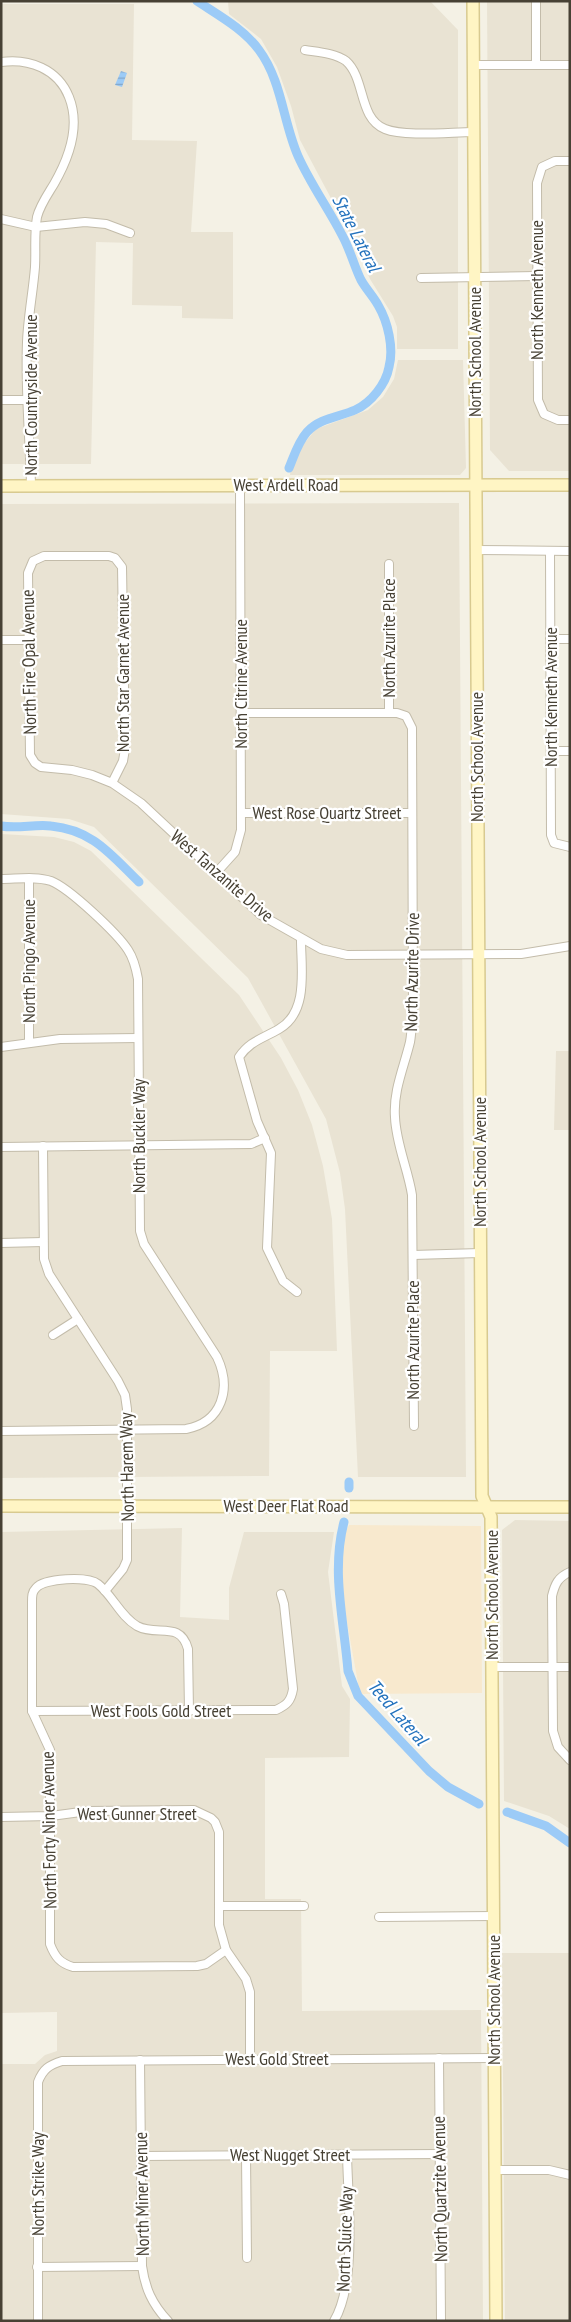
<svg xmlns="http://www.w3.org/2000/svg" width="571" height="2322" viewBox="0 0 571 2322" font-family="'PT Sans Narrow',sans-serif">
<defs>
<pattern id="water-rules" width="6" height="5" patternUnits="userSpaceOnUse" patternTransform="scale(1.25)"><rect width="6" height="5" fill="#9ccbf7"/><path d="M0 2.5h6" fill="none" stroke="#81a6c9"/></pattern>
</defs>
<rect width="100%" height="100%" fill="#f4f1e5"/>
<!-- residential -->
<g fill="#e9e3d3">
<polygon points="228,1 430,1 458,30 458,349 397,349 397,327 393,316 370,279 350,234 300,140 291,106 277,67 261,39 229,14"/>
<polygon points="487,1 570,1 570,471 509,471 490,450"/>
<polygon points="1,4 134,4 132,140 197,141 191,232 233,232 233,319 182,318 182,306 132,305 133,243 96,242 91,464 1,464"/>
<polygon points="398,360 463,360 466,468 460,475 290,475 291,466 302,446 316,429 368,410 383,397 394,379"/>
<polygon points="459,503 466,1477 358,1477 345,1209 340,1173 326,1119 248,978 94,827 69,819 1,814 1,504"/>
<polygon points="1,834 54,837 74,842 91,851 239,995 281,1058 298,1090 312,1125 323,1166 332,1219 337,1351 270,1351 269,1476 1,1478"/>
<polygon points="556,1051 570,1051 570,1130 554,1130"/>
<polygon points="515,1520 570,1521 570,1829 549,1816 504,1801 502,1530"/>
<polygon points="182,1528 180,1617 229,1620 229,1588 244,1532 334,1532 328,1572 342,1686 350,1699 349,1757 265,1758 265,1899 301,1899 302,2011 481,2010 483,2321 1,2321 1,2064 35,2064 45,2055 57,2051 57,2012 1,2013 1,1532"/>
<polygon points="502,1953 570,1953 570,2321 505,2321"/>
</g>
<!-- commercial -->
<polygon fill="#f8e9ce" points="349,1525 481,1526 482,1693 360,1694 343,1600 339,1545"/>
<!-- water -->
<polygon fill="url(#water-rules)" points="121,71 127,73 122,87 115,85"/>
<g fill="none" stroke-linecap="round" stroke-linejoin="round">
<!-- canal -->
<g stroke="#9ccbf7" stroke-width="9">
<path d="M197,1C218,15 244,29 259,50C282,81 283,122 298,156C310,183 328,208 342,235C350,249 354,266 361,280C366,289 373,296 378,305C388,322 394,348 389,367C386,384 371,403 355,410C339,417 320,418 307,432C298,442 294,456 289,468"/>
<path d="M1,826C18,829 35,824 51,826C93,830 111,855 139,882"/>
<polyline points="349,1488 349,1482"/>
<path d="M344,1522C331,1571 344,1621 348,1671L358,1696L429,1771L448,1787L479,1804"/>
<polyline points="507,1812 546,1826 570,1843"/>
</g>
<!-- street casing -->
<g stroke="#c3bcaa" stroke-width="10">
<g id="street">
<polyline points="536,1 536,65"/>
<path d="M305,50C318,52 335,53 346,61C366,79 358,118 385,129C405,137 451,132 473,132"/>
<path d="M1,62C29,58 58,69 69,97C81,127 69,158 54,184C48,194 40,205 37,217C34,234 36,250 35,267C33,292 28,317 27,342C25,389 30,438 31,486"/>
<polyline points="473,65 570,65"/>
<polyline points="570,161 555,161 542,167 537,183 538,400 544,414 558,420 570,420"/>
<polyline points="1,219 36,227 85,222 106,224 130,233"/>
<polyline points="421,278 537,276"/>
<polyline points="1,400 29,400"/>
<polyline points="476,550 570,551"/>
<polyline points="550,551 551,835 554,843 570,847"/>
<polyline points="389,564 389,713"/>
<polyline points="550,639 570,639"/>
<polyline points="1,640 29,640"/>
<path d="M241,713H397L406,716L412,728L413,1008C412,1019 412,1031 410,1042C404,1067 393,1091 395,1117C396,1144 408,1169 412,1195L414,1426"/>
<polyline points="551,751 570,751"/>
<polyline points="112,783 123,761 125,749 122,567 115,558 109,556 44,556 33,561 28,573 30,755 35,763 41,767 72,770 92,775 112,783 141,803 261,915 321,949 347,955 521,954 570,946"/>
<polyline points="241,813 412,813"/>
<polyline points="216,873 235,852 241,830 240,485"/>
<path d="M1,879C17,879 36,876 51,881C69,888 117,933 128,950C134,959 136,968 138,979L140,1231L144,1244L217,1357C232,1389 222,1422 186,1429L1,1431"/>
<polyline points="29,879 29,1043"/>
<polyline points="1,1047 60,1039 138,1038"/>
<polyline points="43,1146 44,1259 49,1274 118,1381 125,1395 127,1409 127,1560 123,1569 105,1591"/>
<polyline points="1,1147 251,1144 265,1138"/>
<polyline points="1,1243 43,1242"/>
<polyline points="413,1255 480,1253"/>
<path d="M297,1292L283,1281L267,1248L271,1153L257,1121L239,1057C250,1041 262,1039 279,1029C309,1012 301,968 301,940"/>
<polyline points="53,1335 78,1319"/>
<path d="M570,1572C558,1577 555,1584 552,1596L553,1731L558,1747L570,1760"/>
<polyline points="492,1667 570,1667"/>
<path d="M32,1711L276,1710C287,1705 291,1701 293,1689L284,1604L281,1594"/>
<path d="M189,1711L188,1649C180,1620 157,1637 137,1626C120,1616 113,1596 98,1584C88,1576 44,1578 36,1588C32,1592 32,1596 32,1602V1711L50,1750V1944C55,1957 60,1963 73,1967L197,1966L206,1964L226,1950"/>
<polyline points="1,1817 51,1816 88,1811 194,1810 211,1818 215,1822 219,1832 219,1925 226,1950 246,1979 250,1992 250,2059"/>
<polyline points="219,1906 304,1906"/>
<polyline points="379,1917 494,1916"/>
<polyline points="439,2058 441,2321"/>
<path d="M140,2060L142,2266C145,2288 152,2304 168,2321"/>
<polyline points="246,2155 247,2258"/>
<polyline points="141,2156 439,2154"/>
<polyline points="494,2170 549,2170 570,2175"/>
<polyline points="37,2267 142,2266"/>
<path d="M38,2321V2082C43,2069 49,2065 62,2061L493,2058"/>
<path d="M334,2321C357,2283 348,2200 347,2155"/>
</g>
</g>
<!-- secondary casing -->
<g stroke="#d8ca90" stroke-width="14">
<g id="secondary">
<polyline points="473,1 482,1496 491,1517 496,2321"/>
<polyline points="1,486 570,485"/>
<polyline points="1,1506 570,1507"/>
</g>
</g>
<!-- street -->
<use href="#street" stroke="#fff" stroke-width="8"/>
<!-- secondary -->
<use href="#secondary" stroke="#fff5c4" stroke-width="11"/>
</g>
<g text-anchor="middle" stroke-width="4.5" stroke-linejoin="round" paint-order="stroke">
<!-- street labels -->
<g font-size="18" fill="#474134" stroke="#fff">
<text transform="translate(537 290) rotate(-90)" y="6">North Kenneth Avenue</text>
<text transform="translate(475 352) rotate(-90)" y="6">North School Avenue</text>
<text transform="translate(31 395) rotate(-90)" y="6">North Countryside Avenue</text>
<text x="286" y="491">West Ardell Road</text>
<text transform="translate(389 638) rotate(-90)" y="6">North Azurite Place</text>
<text transform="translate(29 662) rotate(-91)" y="6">North Fire Opal Avenue</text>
<text transform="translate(123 673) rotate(-90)" y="6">North Star Garnet Avenue</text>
<text transform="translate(241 684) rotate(-90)" y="6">North Citrine Avenue</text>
<text transform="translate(551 697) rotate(-90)" y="6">North Kenneth Avenue</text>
<text transform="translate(477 757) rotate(-90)" y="6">North School Avenue</text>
<text x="327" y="819">West Rose Quartz Street</text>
<text transform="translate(222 876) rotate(41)" y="6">West Tanzanite Drive</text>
<text transform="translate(29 961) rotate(-90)" y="6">North Pingo Avenue</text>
<text transform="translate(412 972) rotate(-89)" y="6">North Azurite Drive</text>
<text transform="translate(139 1136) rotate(-90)" y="6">North Buckler Way</text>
<text transform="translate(480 1162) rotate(-90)" y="6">North School Avenue</text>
<text transform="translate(413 1340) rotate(-90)" y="6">North Azurite Place</text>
<text transform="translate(127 1467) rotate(-91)" y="6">North Harem Way</text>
<text x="286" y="1512">West Deer Flat Road</text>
<text transform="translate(492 1595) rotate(-90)" y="6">North School Avenue</text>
<text x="161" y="1717">West Fools Gold Street</text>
<text x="137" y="1820">West Gunner Street</text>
<text transform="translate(49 1830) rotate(-91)" y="6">North Forty Niner Avenue</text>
<text transform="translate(494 2000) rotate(-90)" y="6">North School Avenue</text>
<text x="277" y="2065">West Gold Street</text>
<text x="290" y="2161">West Nugget Street</text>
<text transform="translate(38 2184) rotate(-90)" y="6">North Strike Way</text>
<text transform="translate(440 2189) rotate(-91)" y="6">North Quartzite Avenue</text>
<text transform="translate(142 2194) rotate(-91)" y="6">North Miner Avenue</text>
<text transform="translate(345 2239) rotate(-88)" y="6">North Sluice Way</text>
</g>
<!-- water labels -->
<g font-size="19" font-style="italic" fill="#2372bd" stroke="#fff">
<text transform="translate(357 233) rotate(63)" y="7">State Lateral</text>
<text transform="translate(398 1712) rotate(49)" y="7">Teed Lateral</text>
</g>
</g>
<!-- border -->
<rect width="571" height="2322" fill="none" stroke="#474134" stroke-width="5"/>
</svg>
